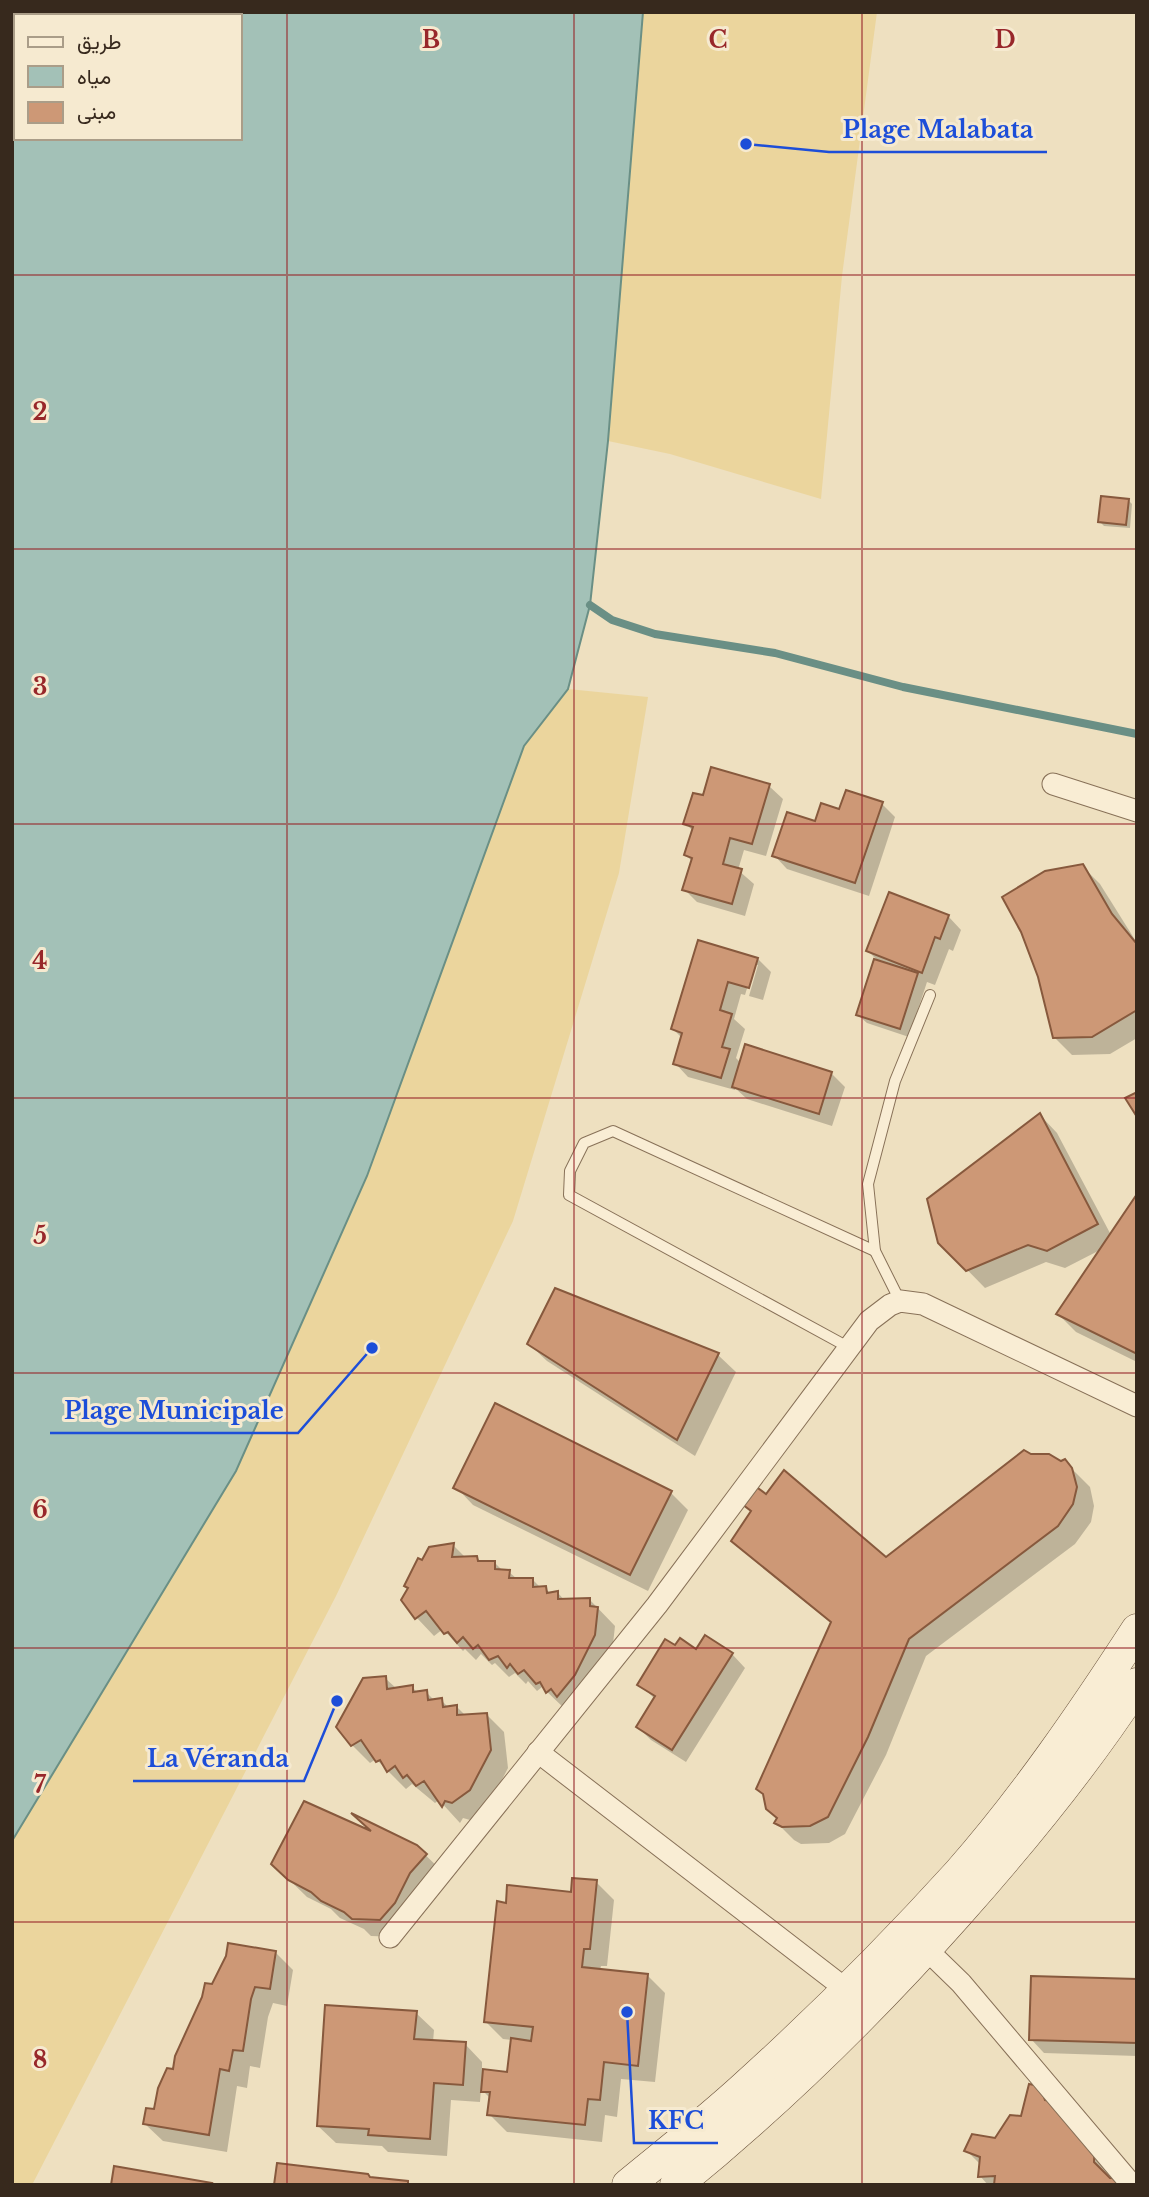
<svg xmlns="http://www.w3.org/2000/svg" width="1149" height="2197" viewBox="0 0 1149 2197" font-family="'Libre Baskerville',Vazirmatn,serif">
<rect width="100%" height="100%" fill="#eee0c0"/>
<!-- sand -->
<g fill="#ebd59d">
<polygon points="643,12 877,12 842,276 821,499 670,454 608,441"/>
<polygon points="568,689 648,697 619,873 513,1221 336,1596 32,2185 12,2185 12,1841 236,1471 367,1176 524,746"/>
</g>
<!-- water -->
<path fill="#a3c1b7" stroke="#6a8f85" stroke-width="2" fill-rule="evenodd" d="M12,12H643L608,441L590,605L568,689L524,746L367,1176L236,1471L12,1841ZM16,16H240V138H16Z"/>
<!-- shadow -->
<g fill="#0003">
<polygon points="1128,500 1132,504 1130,528 1104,526 1100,522"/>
<polygon points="769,786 783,799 766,856 744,850 738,870 754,884 745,916 697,902 684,889 692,861 686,855 693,831 685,823 704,798"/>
<polygon points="882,804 895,817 869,896 787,869 774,855 816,823 840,812"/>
<polygon points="1082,866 1100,884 1137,943 1137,1038 1110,1054 1072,1055 1054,1037"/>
<polygon points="948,916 961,930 953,951 949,949 935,985 927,982 909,1037 867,1023 858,1015 876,959 868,951"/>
<polygon points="699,942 758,959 771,972 763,1000 749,996 758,965 754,965 745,995 741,994 734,1019 745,1029 736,1058 741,1063 831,1073 845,1087 832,1126 747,1099 735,1088 735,1090 688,1077 675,1063 682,1038 673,1029"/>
<polygon points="1040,1115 1057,1133 1111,1235 1137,1197 1137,1362 1076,1332 1058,1314 1102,1249 1065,1268 1046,1262 985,1288 940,1242"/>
<polygon points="556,1290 718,1355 736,1372 695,1456 547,1361 529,1344"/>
<polygon points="1064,1461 1090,1487 1094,1506 1091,1522 1075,1544 926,1656 886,1755 845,1834 829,1843 801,1844 794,1840 777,1823 779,1820 767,1808 832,1624 751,1558 733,1540 767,1497 886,1559"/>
<polygon points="456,1487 670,1492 688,1510 648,1591 473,1505"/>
<polygon points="453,1545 466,1558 477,1558 481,1562 494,1562 504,1572 509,1572 517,1579 532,1579 541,1588 545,1588 551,1594 558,1593 565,1601 590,1600 615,1626 612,1653 565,1709 542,1687 537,1691 528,1681 526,1684 515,1673 509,1677 495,1663 492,1665 481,1654 476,1660 465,1649 463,1651 443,1629 434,1636 417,1618 403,1600 423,1562"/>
<polygon points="676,1647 732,1654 745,1668 686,1762 651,1740 638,1727 655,1699 639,1684"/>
<polygon points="385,1678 397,1689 412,1687 418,1693 426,1692 435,1701 441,1700 449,1708 457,1707 466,1716 487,1715 504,1732 508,1768 488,1807 470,1820 463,1818 460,1823 439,1800 435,1803 412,1784 406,1789 376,1759 370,1763 352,1745"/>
<polygon points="377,1836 416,1846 444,1873 398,1937 371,1936 364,1929 340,1918 331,1909 307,1897 273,1864"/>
<polygon points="596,1882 614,1900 607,1966 601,1966 600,1970 647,1975 665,1993 655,2082 621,2079 617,2117 605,2115 602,2142 507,2132 489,2114 491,2099 481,2089 480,2102 451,2100 447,2156 388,2152 382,2146 336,2143 318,2126 416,2013 434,2030 433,2042 465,2044 482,2062 482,2071 508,2074 512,2040 503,2039 485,2021 507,1905 572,1894"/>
<polygon points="275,1952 293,1970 287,2006 273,2003 268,2017 260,2068 250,2066 247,2088 237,2086 227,2152 163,2141 145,2124 156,2111 213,1986"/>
<polygon points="1137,1981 1137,2056 1044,2053 1031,2039"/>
<polygon points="1040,2088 1112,2155 1111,2180 1137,2185 988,2185 980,2176 981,2165 966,2150 996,2140 1023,2118"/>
</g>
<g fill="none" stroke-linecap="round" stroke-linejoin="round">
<!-- stream -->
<polyline stroke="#6a8f85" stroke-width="8" points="590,605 612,620 655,634 775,653 903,687 1137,734"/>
</g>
<!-- building -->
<g fill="#cd9876" stroke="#87593d" stroke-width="2">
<polygon points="1101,496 1129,499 1126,525 1098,522"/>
<polygon points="711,767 770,784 752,844 730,838 723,864 742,869 732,904 682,890 692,858 684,855 693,827 683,824 693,793 703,795"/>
<polygon points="846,790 883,802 855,883 772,856 787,812 815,821 821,803 839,809"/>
<polygon points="1083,864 1112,914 1137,944 1137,1010 1092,1037 1053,1038 1038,977 1021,932 1002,897 1045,871"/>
<polygon points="889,892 949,915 940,939 935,937 922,973 866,951"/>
<polygon points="698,940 758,958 749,988 728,982 720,1010 732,1014 722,1047 730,1049 721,1078 673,1064 682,1033 671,1029"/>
<polygon points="874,959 918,973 900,1029 856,1015"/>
<polygon points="745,1044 832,1072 819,1114 732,1087"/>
<polygon points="1137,1092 1137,1117 1125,1098"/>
<polygon points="1040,1113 1098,1224 1047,1251 1028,1245 966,1271 938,1243 927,1199"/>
<polygon points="1137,1194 1137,1354 1056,1314"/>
<polygon points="555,1288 719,1353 677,1440 527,1344"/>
<polygon points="495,1403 672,1491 630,1575 453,1488"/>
<polygon points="1024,1450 1031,1454 1049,1454 1061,1461 1065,1459 1072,1468 1077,1487 1073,1504 1058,1526 909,1639 868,1737 828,1817 810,1826 782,1827 774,1823 777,1818 766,1809 763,1794 756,1789 831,1622 731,1541 751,1511 742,1504 755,1486 766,1494 784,1470 886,1557"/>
<polygon points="454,1543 452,1557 477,1556 478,1561 495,1561 495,1569 510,1570 509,1578 533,1578 533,1587 546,1586 547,1593 558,1591 558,1599 590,1598 590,1606 598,1607 595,1635 575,1675 557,1697 551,1689 546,1693 540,1682 536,1684 524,1670 518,1674 510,1664 507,1668 498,1656 489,1660 478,1645 473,1649 463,1637 457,1643 448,1632 444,1634 426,1611 415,1619 401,1600 408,1588 404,1586 418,1558 422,1560 429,1547"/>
<polygon points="705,1635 733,1653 672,1750 636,1727 655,1696 637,1685 665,1639 675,1645 680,1638 696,1649"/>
<polygon points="386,1676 387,1689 413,1685 413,1692 427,1690 428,1700 442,1698 443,1707 457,1705 457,1715 487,1713 491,1750 470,1790 452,1803 445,1801 442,1807 424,1781 416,1786 407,1775 403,1778 395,1766 387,1772 380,1760 376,1762 361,1740 351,1746 336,1727 363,1678"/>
<polygon points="304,1801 371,1831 351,1813 417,1845 427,1854 410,1873 395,1903 380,1920 352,1919 344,1912 321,1901 311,1892 288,1880 271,1864"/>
<polygon points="572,1878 597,1880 590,1949 584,1949 582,1967 648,1974 638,2066 604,2062 600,2100 588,2099 585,2125 487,2115 490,2092 481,2092 483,2069 507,2072 511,2038 531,2041 533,2027 484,2022 497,1901 506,1903 507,1885 571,1892"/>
<polygon points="228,1943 276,1951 270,1989 255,1987 251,1999 243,2051 233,2050 229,2071 220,2069 209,2135 143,2124 146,2108 154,2109 158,2088 167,2068 173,2069 175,2056 202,1997 205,1983 212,1984 226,1956"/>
<polygon points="1031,1976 1137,1979 1137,2043 1029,2040"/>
<polygon points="325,2005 417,2011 414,2039 466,2042 463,2085 434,2083 430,2139 368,2135 369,2129 317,2126"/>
<polygon points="1029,2084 1040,2086 1045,2100 1060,2102 1095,2136 1094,2162 1110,2178 1134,2179 1136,2185 994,2185 995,2176 978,2177 980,2157 964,2151 972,2134 995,2138 1010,2115 1021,2116"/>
<polygon points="277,2163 368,2174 370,2177 408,2181 408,2185 274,2185"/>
<polygon points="114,2166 212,2183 211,2185 111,2185"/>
</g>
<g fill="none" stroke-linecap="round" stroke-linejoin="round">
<!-- lane casing -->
<g stroke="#887158" stroke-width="12">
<g id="lane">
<polyline points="900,1301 875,1251 868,1184 895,1081 930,995"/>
<polyline points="848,1347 569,1195 570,1171 584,1143 613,1131 875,1251"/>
</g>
</g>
<!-- street casing -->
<g stroke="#887158" stroke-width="23">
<g id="street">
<polyline points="1053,784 1137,811"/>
<polyline points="538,1752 847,1990"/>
<polyline points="390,1937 657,1605 869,1321 890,1305 900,1301 923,1304 1137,1406"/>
<polyline points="926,1949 961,1983 1132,2185"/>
</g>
</g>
<!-- secondary casing -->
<g stroke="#6a523b" stroke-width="33">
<g id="secondary">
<path d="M628,2185C668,2152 708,2121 746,2086C820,2019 892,1947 959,1873C1025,1798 1083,1713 1137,1630"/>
<path d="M676,2185C777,2103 871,2011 958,1913C1022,1841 1084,1766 1137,1684"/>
</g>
</g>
<!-- lane -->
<use href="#lane" stroke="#f9edd4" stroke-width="10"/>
<!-- street -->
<use href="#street" stroke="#f9edd4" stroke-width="21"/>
<!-- secondary -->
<use href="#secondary" stroke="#f9edd4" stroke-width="32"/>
</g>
<!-- grid -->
<path fill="none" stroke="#98272a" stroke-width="2" stroke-opacity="0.55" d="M287,12V2185M574,12V2185M862,12V2185M12,275H1137M12,549H1137M12,824H1137M12,1098H1137M12,1373H1137M12,1648H1137M12,1922H1137"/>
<g font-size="23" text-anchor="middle" font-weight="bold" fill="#98272a" stroke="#f6ead0" stroke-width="6" stroke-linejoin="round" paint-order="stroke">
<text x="431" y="48">B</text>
<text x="718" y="48">C</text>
<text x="1005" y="48">D</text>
<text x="40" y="420">2</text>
<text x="40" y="695">3</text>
<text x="40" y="969">4</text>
<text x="40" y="1244">5</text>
<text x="40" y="1518">6</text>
<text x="40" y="1793">7</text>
<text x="40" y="2068">8</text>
</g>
<!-- callouts -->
<path fill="none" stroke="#1d4ed8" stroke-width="2.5" d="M746 144L829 152H1047M372 1348L298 1433H50M337 1701L304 1781H133M627 2012L634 2143H718"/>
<g fill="#1d4ed8" stroke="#f6ead0" stroke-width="2.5">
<circle cx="746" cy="144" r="7"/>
<circle cx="372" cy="1348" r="7"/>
<circle cx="337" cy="1701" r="7"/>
<circle cx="627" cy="2012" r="7"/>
</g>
<g font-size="24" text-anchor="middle" font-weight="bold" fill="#1d4ed8" stroke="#f6ead0" stroke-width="6" stroke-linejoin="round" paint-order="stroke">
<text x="938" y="138">Plage Malabata</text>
<text x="174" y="1419">Plage Municipale</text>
<text x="218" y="1767">La Véranda</text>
<text x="676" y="2129">KFC</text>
</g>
<!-- border -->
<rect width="1149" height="2197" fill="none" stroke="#37291d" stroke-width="28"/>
<!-- legend -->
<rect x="14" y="14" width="228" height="126" fill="#f6ead0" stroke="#aa9d88" stroke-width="2"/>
<rect x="28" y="37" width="35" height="10" fill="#f9edd4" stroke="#aa9d88" stroke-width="2"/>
<text x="77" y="49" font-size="21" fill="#37291d">طريق</text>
<rect x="28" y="66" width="35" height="21" fill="#a3c1b7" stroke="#aa9d88" stroke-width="2"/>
<text x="77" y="84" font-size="21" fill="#37291d">مياه</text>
<rect x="28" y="102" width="35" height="21" fill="#cd9876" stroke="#aa9d88" stroke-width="2"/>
<text x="77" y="119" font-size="21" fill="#37291d">مبنى</text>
</svg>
